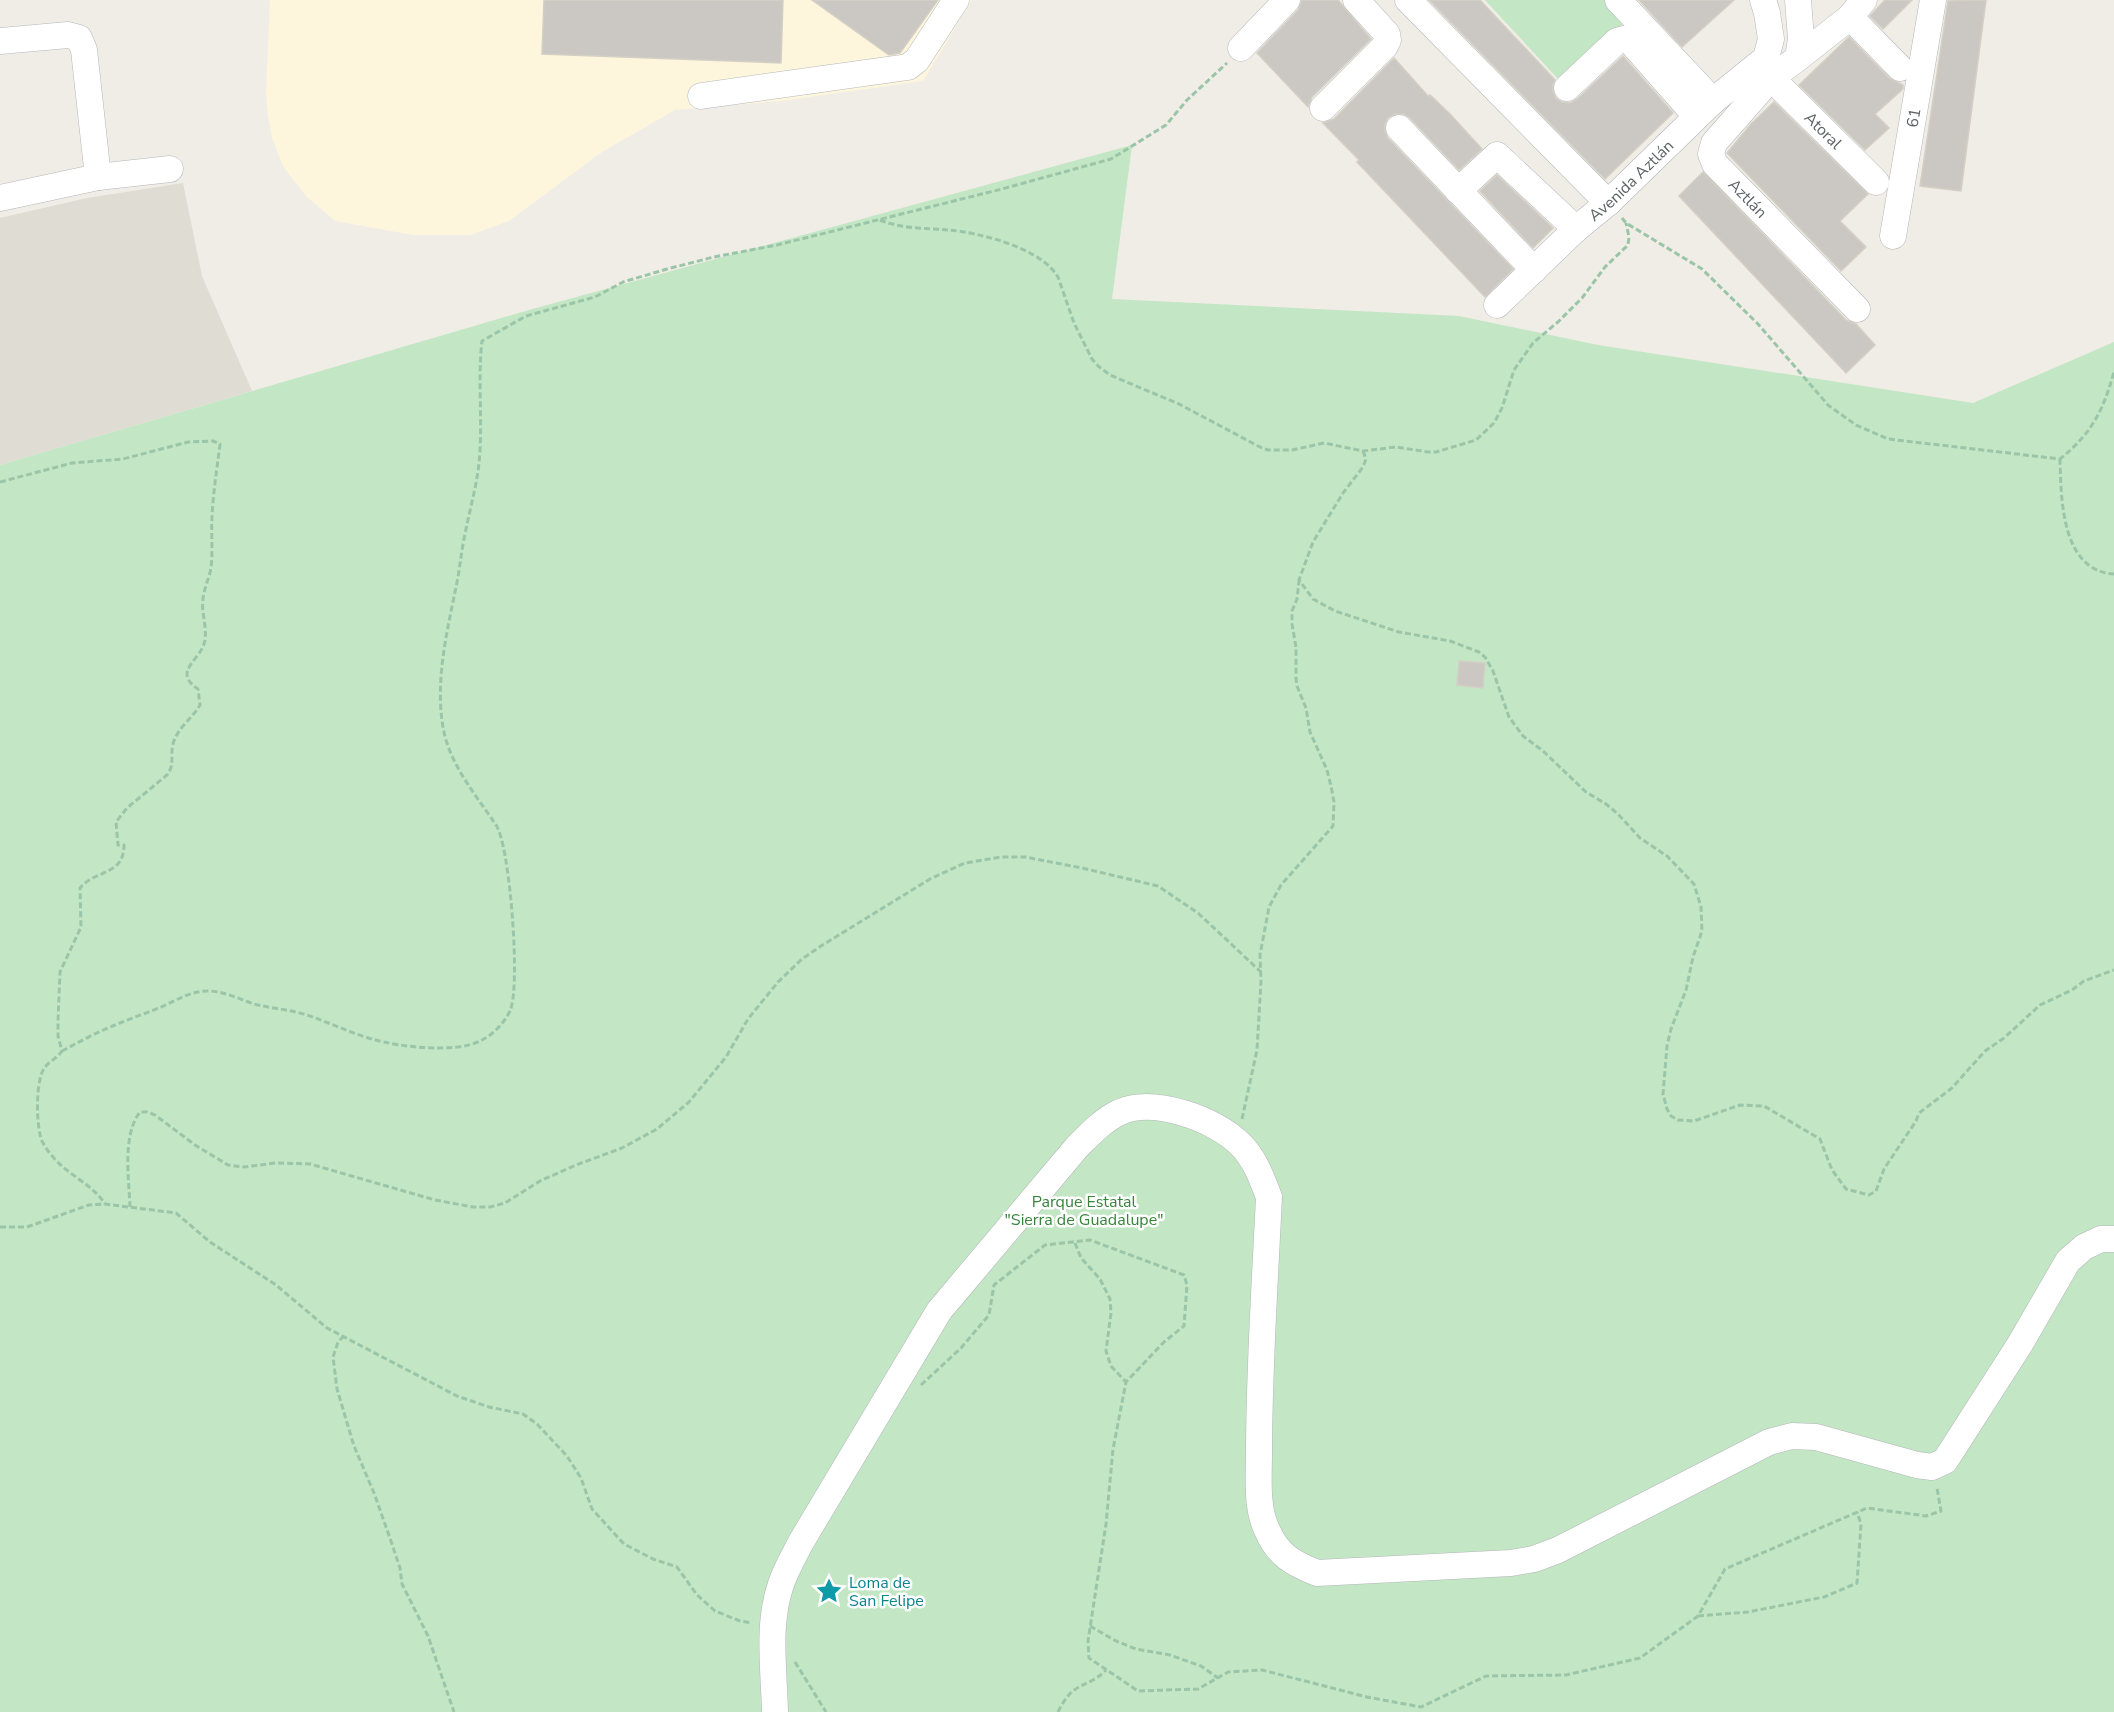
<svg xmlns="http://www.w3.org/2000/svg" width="2114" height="1712" viewBox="0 0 2114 1712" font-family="'Nunito Sans',sans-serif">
<rect width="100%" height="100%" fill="#efede6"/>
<!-- commercial -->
<polygon fill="#fdf6dd" points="270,0 972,0 923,81 781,101 675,110 602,152 509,221 471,235 413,235 335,221 306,196 284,168 272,138 268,116 266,94"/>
<!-- education -->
<polygon fill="#dfdcd4" points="183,183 202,276 252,391 0,465 0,218 87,198"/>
<!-- green -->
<g fill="#c3e6c4">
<polygon points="1485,0 1604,0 1624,23 1559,80"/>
<polygon points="1132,145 1112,299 1459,316 1598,345 1973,403 2114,342 2114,1712 0,1712 0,465 529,310"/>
</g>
<!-- building -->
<g fill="#cbc8c3" stroke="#d4cfc4" stroke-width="1.5">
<polygon points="544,0 783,0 781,63 542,54"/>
<polygon points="812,0 938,0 900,53 889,55"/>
<polygon points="1302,0 1338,0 1371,39 1312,97 1308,107 1257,53 1298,10"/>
<polygon points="1429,0 1480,0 1555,80 1553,84 1553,92 1556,98 1562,102 1570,103 1577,99 1623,56 1673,113 1605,179"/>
<polygon points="1639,0 1734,0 1682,47"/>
<polygon points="1885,0 1912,0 1883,29 1870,16"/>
<polygon points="1986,0 1961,191 1920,186 1948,1"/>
<polygon points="1849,37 1889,78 1903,85 1903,89 1875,114 1889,128 1865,150 1799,85"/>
<polygon points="1394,58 1428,96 1430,95 1450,114 1482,149 1459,170 1410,118 1404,114 1395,114 1388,118 1385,124 1385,132 1388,138 1513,269 1485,297 1357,162 1359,160 1323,123 1334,119"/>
<polygon points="1774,102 1868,194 1840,221 1866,247 1841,271 1727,153 1751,124"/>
<polygon points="1703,172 1846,320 1856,324 1875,345 1846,373 1679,196"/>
<polygon points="1497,175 1553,228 1533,248 1480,191"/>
<polygon points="1459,661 1485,663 1483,688 1457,685"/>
</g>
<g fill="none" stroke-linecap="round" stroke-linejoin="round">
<!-- minor casing -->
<g stroke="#b3b6ba" stroke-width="27">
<g id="minor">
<polyline points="1408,0 1608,203"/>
<polyline points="1618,0 1713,101"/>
<polyline points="1763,0 1767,13 1771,39 1766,58 1770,73"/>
<path id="s1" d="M1798,0L1801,39L1798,58L1771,78L1714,143L1711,154L1715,164L1857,309"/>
<polyline points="1850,17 1900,68"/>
<polyline points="0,41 68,35 79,38 84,50 98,177"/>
<polyline points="1241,48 1287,0"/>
<polyline points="1798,58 1850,17 1864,0"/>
<path id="s2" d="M1771,78L1876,182"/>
<polyline points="1567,88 1617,41 1624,39 1630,41 1696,116"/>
<polyline points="701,96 908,67 917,60 956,0"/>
<polyline points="1323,108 1385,46 1388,40 1387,34 1356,0"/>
<polyline points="1399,128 1534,270"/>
<polyline points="1458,191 1497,155 1576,229"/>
<polyline points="0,198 98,177 170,169"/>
<path id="s3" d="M1893,236L1933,0"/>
<path id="s4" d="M1497,305L1576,229L1608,203L1713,101L1766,58"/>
<path d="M775,1712C774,1670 767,1624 781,1584C786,1569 794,1556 801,1542L939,1311L1077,1147C1090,1134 1103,1120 1120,1112C1154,1097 1216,1119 1241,1145C1255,1159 1262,1179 1269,1197C1265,1282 1259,1368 1259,1453C1259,1478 1256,1507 1267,1530C1278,1555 1292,1563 1317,1573L1511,1563L1534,1559L1558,1550L1769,1442L1792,1436L1816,1437L1917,1465L1932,1467L1945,1461L2020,1344L2068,1261L2084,1247L2101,1239H2114"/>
</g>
</g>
<!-- path -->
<g stroke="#9bc5a8" stroke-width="3" stroke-dasharray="6 3" stroke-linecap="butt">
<path d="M1622,218L1626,223L1702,269L1758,324L1828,405L1856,425L1888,439L2060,459C2092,433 2103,411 2114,372"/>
<path d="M880,220C901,229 927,228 949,230C981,233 1041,248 1058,277L1074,323L1092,359L1098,366L1110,375L1179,404L1260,447L1268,450H1292L1324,443L1363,451L1396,447L1428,452H1436L1476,440L1494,423L1502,408L1514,370L1533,343L1559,321L1582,298L1605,267L1628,245L1629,237L1626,223"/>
<polyline points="1363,451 1366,459 1363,467 1343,493 1313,542 1299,580 1313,599 1335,611 1399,632 1450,641 1479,652 1485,657 1493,671 1509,717 1523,736 1543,751 1586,792 1606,804 1618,814 1640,838 1667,856 1694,884 1701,907 1702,931 1693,957 1686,990 1671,1029 1667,1046 1663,1094 1667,1109 1671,1116 1678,1120 1694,1121 1740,1105 1764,1106 1820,1139 1832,1170 1846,1189 1869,1195 1876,1191 1884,1169 1916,1121 1919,1113 1952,1088 1985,1051 2004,1038 2040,1005 2072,990 2084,981 2114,970"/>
<path d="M2060,459C2061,498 2061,571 2114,574"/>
<path d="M0,482L72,463L123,459L188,442L213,441L220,444C217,469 213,493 212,517C211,534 213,551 211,568C209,579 204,588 203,599C201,612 207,626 205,640C202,660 171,671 198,689L200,705C192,719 177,728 173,744C170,756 175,765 167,775L127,808L116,822L118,845H124C124,876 96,869 80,888L81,927L60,972L58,1021V1036L62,1051C57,1058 50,1061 45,1067C35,1079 36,1128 42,1141C47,1151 55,1160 63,1167C77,1179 95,1188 105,1204"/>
<path d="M62,1051C79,1042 97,1032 115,1025C129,1019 144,1014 159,1008C175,1001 190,991 208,991C224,991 239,999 254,1004C269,1008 285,1009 300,1013C325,1020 347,1032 372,1039C399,1047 457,1054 482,1040C494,1034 504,1023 510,1011C521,988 510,845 496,825C476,795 449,764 443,727C435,680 447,632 456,587C460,569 461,552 465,534C469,513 475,492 478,471C484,428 477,384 482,341L526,316L595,297L623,282L667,269L714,257L777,245L1002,189L1111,159L1166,125L1187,100L1227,63"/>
<polyline points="1242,1119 1257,1050 1261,981 1260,955 1269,907 1281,885 1333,826 1334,802 1331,786 1327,770 1310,732 1306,708 1297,686 1296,678 1296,647 1292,624 1292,611 1297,599 1299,581"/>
<path d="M130,1207C129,1179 122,1135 140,1112H147L155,1115L195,1145L228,1165L244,1167L276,1163L310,1164L435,1200L473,1207H490L505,1203L540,1181L576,1165L622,1148L657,1129L689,1102L726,1057L748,1019L778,982L802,959L821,946L930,879L965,863L1001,857H1025L1082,868L1158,886L1198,913L1261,972"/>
<polyline points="0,1227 27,1227 89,1205 105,1204 176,1213 210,1242 276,1285 327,1328 457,1396 489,1407 523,1414 537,1424 567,1456 581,1478 592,1509 624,1544 653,1559 677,1567 697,1595 715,1611 740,1621 752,1623"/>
<polyline points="1075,1243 1081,1258 1100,1279 1110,1299 1111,1313 1106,1351 1111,1366 1126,1382"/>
<polyline points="344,1336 338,1342 333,1357 337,1389 354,1446 374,1493 392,1544 400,1568 402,1584 428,1636 454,1712"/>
<polyline points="921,1385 961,1348 989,1315 994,1285 1045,1245 1090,1240 1184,1275 1187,1285 1184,1326 1164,1342 1126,1382 1113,1449 1106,1524 1088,1641 1089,1658 1138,1691 1198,1689 1228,1672 1262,1670 1367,1697 1421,1707 1486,1676 1566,1675 1640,1658 1698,1616 1725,1569 1867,1508 1926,1516 1941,1511 1937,1488"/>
<polyline points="1698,1616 1748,1612 1824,1597 1857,1583 1861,1524 1857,1512"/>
<polyline points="1090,1626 1116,1641 1136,1649 1170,1655 1201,1666 1218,1678"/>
<polyline points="795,1662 826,1712"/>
<path d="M1058,1712C1074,1679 1086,1690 1106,1670"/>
</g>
<!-- minor -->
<use href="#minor" stroke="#fff" stroke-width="26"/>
</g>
<!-- icons -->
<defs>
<g id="sight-bare" transform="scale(2.07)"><path d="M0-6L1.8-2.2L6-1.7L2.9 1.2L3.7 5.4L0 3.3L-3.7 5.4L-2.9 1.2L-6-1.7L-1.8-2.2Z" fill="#0f9aa8" stroke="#fff" stroke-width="2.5" paint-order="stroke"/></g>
</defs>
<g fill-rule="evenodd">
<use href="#sight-bare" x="829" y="1591"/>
</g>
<g text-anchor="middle" stroke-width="5" stroke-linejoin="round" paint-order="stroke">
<!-- street labels -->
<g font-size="16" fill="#5e6166" stroke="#fff">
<text dy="6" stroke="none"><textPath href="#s3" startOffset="120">61</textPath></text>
<text dy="6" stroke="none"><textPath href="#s2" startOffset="74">Atoral</textPath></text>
<text dy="6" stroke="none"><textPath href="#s4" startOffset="183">Avenida Aztlán</textPath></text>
<text dy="6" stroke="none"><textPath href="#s1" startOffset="248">Aztlán</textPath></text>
</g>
<!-- park labels -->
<g font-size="16" fill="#37843b" stroke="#fff">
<text x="1084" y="1207">Parque Estatal<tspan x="1084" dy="18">"Sierra de Guadalupe"</tspan></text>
</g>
<!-- culture labels -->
<g font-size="16" fill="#0d838f" stroke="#fff" text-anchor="start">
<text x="849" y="1588">Loma de<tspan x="849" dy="18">San Felipe</tspan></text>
</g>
</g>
</svg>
